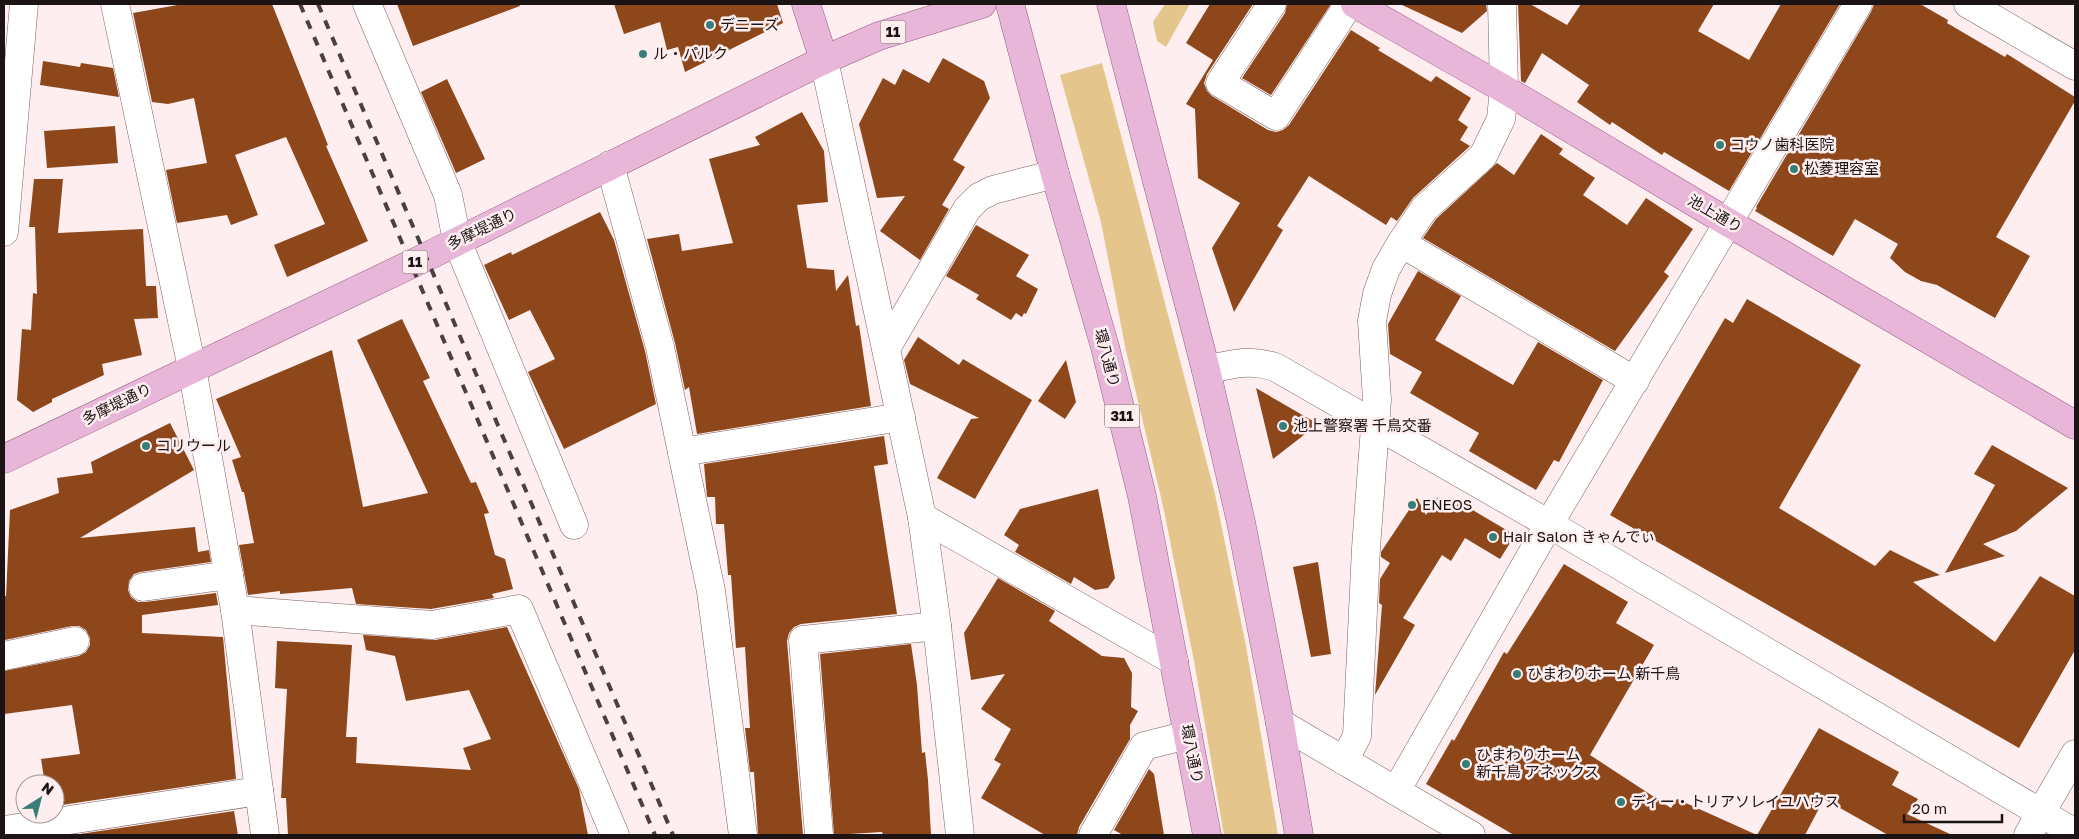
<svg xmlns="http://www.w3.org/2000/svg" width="2079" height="839" viewBox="0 0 2079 839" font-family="'Golos Text','Noto Sans JP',sans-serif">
<rect width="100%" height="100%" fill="#feeeef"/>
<!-- green -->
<g fill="#e4c68c">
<polygon points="1165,4 1190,4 1166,47 1157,41 1153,22"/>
<polygon points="1102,63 1215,494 1246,646 1278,835 1224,835 1194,661 1163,506 1126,351 1101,222 1060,75"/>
</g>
<!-- building -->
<g fill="#8d471b">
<polygon points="183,4 272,4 328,145 326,146 368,241 287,277 274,245 325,224 286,137 235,155 258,215 231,225 227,215 177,223 166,170 207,163 194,98 168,104 152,102 133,13"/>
<polygon points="397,4 519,4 520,6 413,46"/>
<polygon points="614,4 777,4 783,23 685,72 678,47 667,50 660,22 624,34"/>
<polygon points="1210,4 1253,4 1207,74 1204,83 1207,91 1212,96 1268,130 1276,132 1283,130 1289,125 1351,30 1380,48 1378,50 1431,82 1436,76 1471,98 1458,120 1468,127 1460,140 1470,146 1413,198 1397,221 1391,217 1386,225 1309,176 1277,226 1283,230 1234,312 1212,248 1240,203 1198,178 1195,109 1186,104 1213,60 1186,43"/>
<polygon points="1287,4 1331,4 1271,95 1242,78 1285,13"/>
<polygon points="1400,4 1486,4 1487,11 1462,33"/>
<polygon points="1518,4 1530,4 1567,25 1581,4 1714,4 1698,31 1749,60 1781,4 1840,4 1729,191 1664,152 1662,155 1612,122 1610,125 1577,102 1589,85 1542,53 1525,83 1521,81"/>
<polygon points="1874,4 1920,4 1948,20 1947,23 2005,57 2007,54 2075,97 2075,101 1996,237 2030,256 1995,318 1937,285 1921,281 1905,272 1890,258 1898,244 1855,219 1833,256 1755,211 1757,208 1756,207 1871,12"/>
<polygon points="943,58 984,81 990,98 953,160 965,167 942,205 949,209 920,260 880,231 905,196 877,198 859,124 883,78 895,85 903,69 929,83"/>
<polygon points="43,61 80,67 81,63 113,68 119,97 40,85"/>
<polygon points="447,79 485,159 456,173 421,92"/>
<polygon points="802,112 824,151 828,202 797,205 807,268 834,270 836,291 848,275 856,326 859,325 871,406 697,434 689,387 685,390 675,343 647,239 679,234 682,251 733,243 709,159 760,145 755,137"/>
<polygon points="115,126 118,163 47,168 44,131"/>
<polygon points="1541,134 1563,149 1559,154 1595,178 1583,195 1627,225 1646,198 1693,229 1664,272 1669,276 1615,351 1423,238 1436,219 1497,163 1514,175"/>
<polygon points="34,179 63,179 58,233 143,229 146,286 156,286 158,318 134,319 142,355 102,364 104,375 52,399 52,402 33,412 17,400 22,329 31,330 33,293 37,294 35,227 29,227"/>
<polygon points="600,212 614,240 645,351 656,404 564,449 528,372 555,359 530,310 509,320 484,265 511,252 512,255"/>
<polygon points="976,225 1029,255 1016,276 1038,289 1026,314 1024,313 1022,317 1016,313 1011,320 976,299 979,295 946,276"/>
<polygon points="1418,271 1461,296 1435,340 1513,385 1538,342 1603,380 1559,462 1554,460 1536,490 1469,451 1479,433 1410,393 1422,372 1390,354 1388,324"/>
<polygon points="1747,299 1861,365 1779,508 1875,566 1890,550 1940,575 1913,582 1995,642 2040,576 2075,596 2075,650 2019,748 1610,515 1725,318 1733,323"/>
<polygon points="402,319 430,378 423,381 471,483 476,482 489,513 484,514 495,555 505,559 513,589 492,594 494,598 431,609 356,604 352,588 280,594 280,591 248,595 239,545 254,543 244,492 242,492 232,460 241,457 216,399 332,350 363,507 428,493 357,340"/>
<polygon points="918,337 959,365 963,359 1032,400 975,499 937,478 971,419 979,418 910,384 904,360"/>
<polygon points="1066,360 1076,402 1065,419 1038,401"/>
<polygon points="1256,388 1318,424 1273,459"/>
<polygon points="170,423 194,470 80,538 195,527 198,552 209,550 211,562 140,572 134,574 129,581 128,590 131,597 138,602 145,602 216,593 218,605 142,615 142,633 223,637 236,779 55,806 55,784 45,784 41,759 80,754 72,705 4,714 4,671 79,656 86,652 90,645 90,638 86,630 79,626 72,626 5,640 4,596 6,596 10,510 59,493 57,478 93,473 91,462"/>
<polygon points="884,436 888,464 874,466 897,614 801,624 794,627 789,633 787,641 803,835 758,835 754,772 750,772 745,728 750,728 745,647 736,648 731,575 728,575 724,524 716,524 715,497 707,497 704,464"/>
<polygon points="1992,445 2068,488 2016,531 1983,544 2005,556 1945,573 1995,485 1974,474"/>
<polygon points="1098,489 1115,578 1108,588 1095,590 1074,577 1071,584 1015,552 1019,545 1004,535 1020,509"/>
<polygon points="1417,498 1426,515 1437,498 1455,508 1459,502 1515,535 1500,559 1465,538 1451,561 1442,555 1403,618 1415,625 1375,695 1382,605 1379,603 1380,579 1390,563 1381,557 1381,552"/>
<polygon points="1318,562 1331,654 1311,657 1293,567"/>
<polygon points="1564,564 1628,602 1616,623 1654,645 1590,755 1671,808 1677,799 1757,835 1819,728 1899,772 1892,785 1918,799 1907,814 1952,835 1888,835 1824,799 1805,835 1514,835 1426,784 1452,739 1454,741 1504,652 1507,654"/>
<polygon points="998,578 1055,611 1049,621 1102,656 1124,658 1132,673 1131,707 1138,711 1130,725 1130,739 1079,827 1077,835 1045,835 981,798 1001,764 994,760 1011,729 981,709 1005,674 971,680 964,633"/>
<polygon points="507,627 579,789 588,835 288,835 286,798 281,798 287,689 275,688 277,641 352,645 346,737 357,737 356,763 471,770 463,748 491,739 469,690 406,701 395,656 366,650 363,635 435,640"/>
<polygon points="911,644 917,685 922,753 925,752 928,780 931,835 883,835 882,832 834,835 820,654"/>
<polygon points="1149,769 1154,774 1164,835 1123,835 1114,830"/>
<polygon points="234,811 238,835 73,835"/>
</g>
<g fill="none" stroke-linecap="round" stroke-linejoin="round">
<!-- minor casing -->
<g stroke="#796263" stroke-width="29">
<g id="minor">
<polyline points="115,4 192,368 235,610 265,835"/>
<polyline points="367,4 448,195 457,241 574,525"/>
<polyline points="1272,4 1220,83 1276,116 1349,4"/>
<polyline points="1968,4 2075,66"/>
<polyline points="824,60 922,517 937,626 960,835"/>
<polyline points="610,165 660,347 711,591 743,835"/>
<polyline points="4,232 24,4"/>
<polyline points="1401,243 1635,381"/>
<polyline points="887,347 967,209 979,197 993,190 1055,174"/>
<path d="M1206,370C1232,364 1249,359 1275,367L1549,524L2075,833"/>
<polyline points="682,452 901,417"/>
<polyline points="922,517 1174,661"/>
<polyline points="143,587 229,575"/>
<polyline points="235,610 432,625 519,609 615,835"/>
<polyline points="4,656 75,641"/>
<polyline points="1280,723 1471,835"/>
<polyline points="1344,761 1357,736 1366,548 1377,400 1372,321 1377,294 1386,269 1401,243 1424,209 1483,156 1501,119 1504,89 1502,4"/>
<polyline points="1396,791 1549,524 1858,4"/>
<polyline points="4,830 259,791"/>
<polyline points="819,835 803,640 937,626"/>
<polyline points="1093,835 1144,746 1188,735"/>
<polyline points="2028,835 2075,754"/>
</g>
</g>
<!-- major casing -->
<g stroke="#975e82" stroke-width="29">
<g id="major">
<polyline points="806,4 824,60"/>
<polyline points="1010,4 1055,174 1105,347 1142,496 1207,835"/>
<polyline points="1111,4 1206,370 1241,522 1280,723 1299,835"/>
<polyline points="1355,4 1504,89 1729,223 2075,425"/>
<polyline points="4,459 426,257 824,60 879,36 982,4"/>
</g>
</g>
<!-- minor -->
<use href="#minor" stroke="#fff" stroke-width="28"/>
<!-- major -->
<use href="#major" stroke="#e8b6d8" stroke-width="28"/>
<!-- rail -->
<g stroke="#4b4041" stroke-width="4" stroke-dasharray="9 9" stroke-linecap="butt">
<polyline points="300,4 655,835"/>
<polyline points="318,4 673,835"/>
</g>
</g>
<!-- markers -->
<g fill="#377e78" stroke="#feeeef" stroke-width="2">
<circle cx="710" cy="25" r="5"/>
<circle cx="643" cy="54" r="5"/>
<circle cx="1720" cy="145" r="5"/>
<circle cx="1794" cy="169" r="5"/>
<circle cx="1283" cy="426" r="5"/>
<circle cx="146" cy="446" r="5"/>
<circle cx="1412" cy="505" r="5"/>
<circle cx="1493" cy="537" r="5"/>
<circle cx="1517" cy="674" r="5"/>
<circle cx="1466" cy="764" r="5"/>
<circle cx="1621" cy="802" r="5"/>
</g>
<g text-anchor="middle" stroke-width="5" stroke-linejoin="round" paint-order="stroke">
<!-- shield labels -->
<g fill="#feeeef" stroke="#605556" stroke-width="1">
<rect x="880.5" y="20.5" width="25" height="23" rx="4"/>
<rect x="402.5" y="250.5" width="25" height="23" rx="4"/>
<rect x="1104.5" y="404.5" width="35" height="23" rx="4"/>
</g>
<g font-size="14" font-weight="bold" fill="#1c1314">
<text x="893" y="37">11</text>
<text x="415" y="267">11</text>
<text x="1122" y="421">311</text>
</g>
<!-- poi labels -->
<g font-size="15" fill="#1c1314" stroke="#feeeef" text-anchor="start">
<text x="720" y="30">デニーズ</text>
<text x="653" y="59">ル・パルク</text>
<text x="1730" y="150">コウノ歯科医院</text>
<text x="1804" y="174">松菱理容室</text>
<text x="1293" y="431">池上警察署 千鳥交番</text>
<text x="156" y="451">コリウール</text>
<text x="1422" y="510">ENEOS</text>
<text x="1503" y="542">Hair Salon きゃんでぃ</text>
<text x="1527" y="679">ひまわりホーム 新千鳥</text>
<text x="1476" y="760">ひまわりホーム<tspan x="1476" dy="17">新千鳥 アネックス</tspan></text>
<text x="1631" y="807">ディー・トリアソレイユハウス</text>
</g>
<!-- street labels -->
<g font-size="15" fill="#1c1314" stroke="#feeeef">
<text transform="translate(1715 214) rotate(30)" y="5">池上通り</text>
<text transform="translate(482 229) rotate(-26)" y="5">多摩堤通り</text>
<text transform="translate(1107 358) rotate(75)" y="5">環八通り</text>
<text transform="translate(117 404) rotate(-26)" y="5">多摩堤通り</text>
<text transform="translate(1192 754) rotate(79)" y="5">環八通り</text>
</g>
</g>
<!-- border -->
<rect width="2079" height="839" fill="none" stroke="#1c1314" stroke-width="10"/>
<!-- north arrow -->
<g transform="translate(40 799) rotate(36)"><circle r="24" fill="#feeeef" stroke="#a49697"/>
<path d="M0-4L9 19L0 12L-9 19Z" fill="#377e78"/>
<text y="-8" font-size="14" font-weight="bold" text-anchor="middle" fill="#1c1314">N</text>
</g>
<!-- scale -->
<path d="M1904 814v8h98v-8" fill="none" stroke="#1c1314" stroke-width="2.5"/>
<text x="1912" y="814" font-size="15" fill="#1c1314" stroke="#feeeef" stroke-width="4" paint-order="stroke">20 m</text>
</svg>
